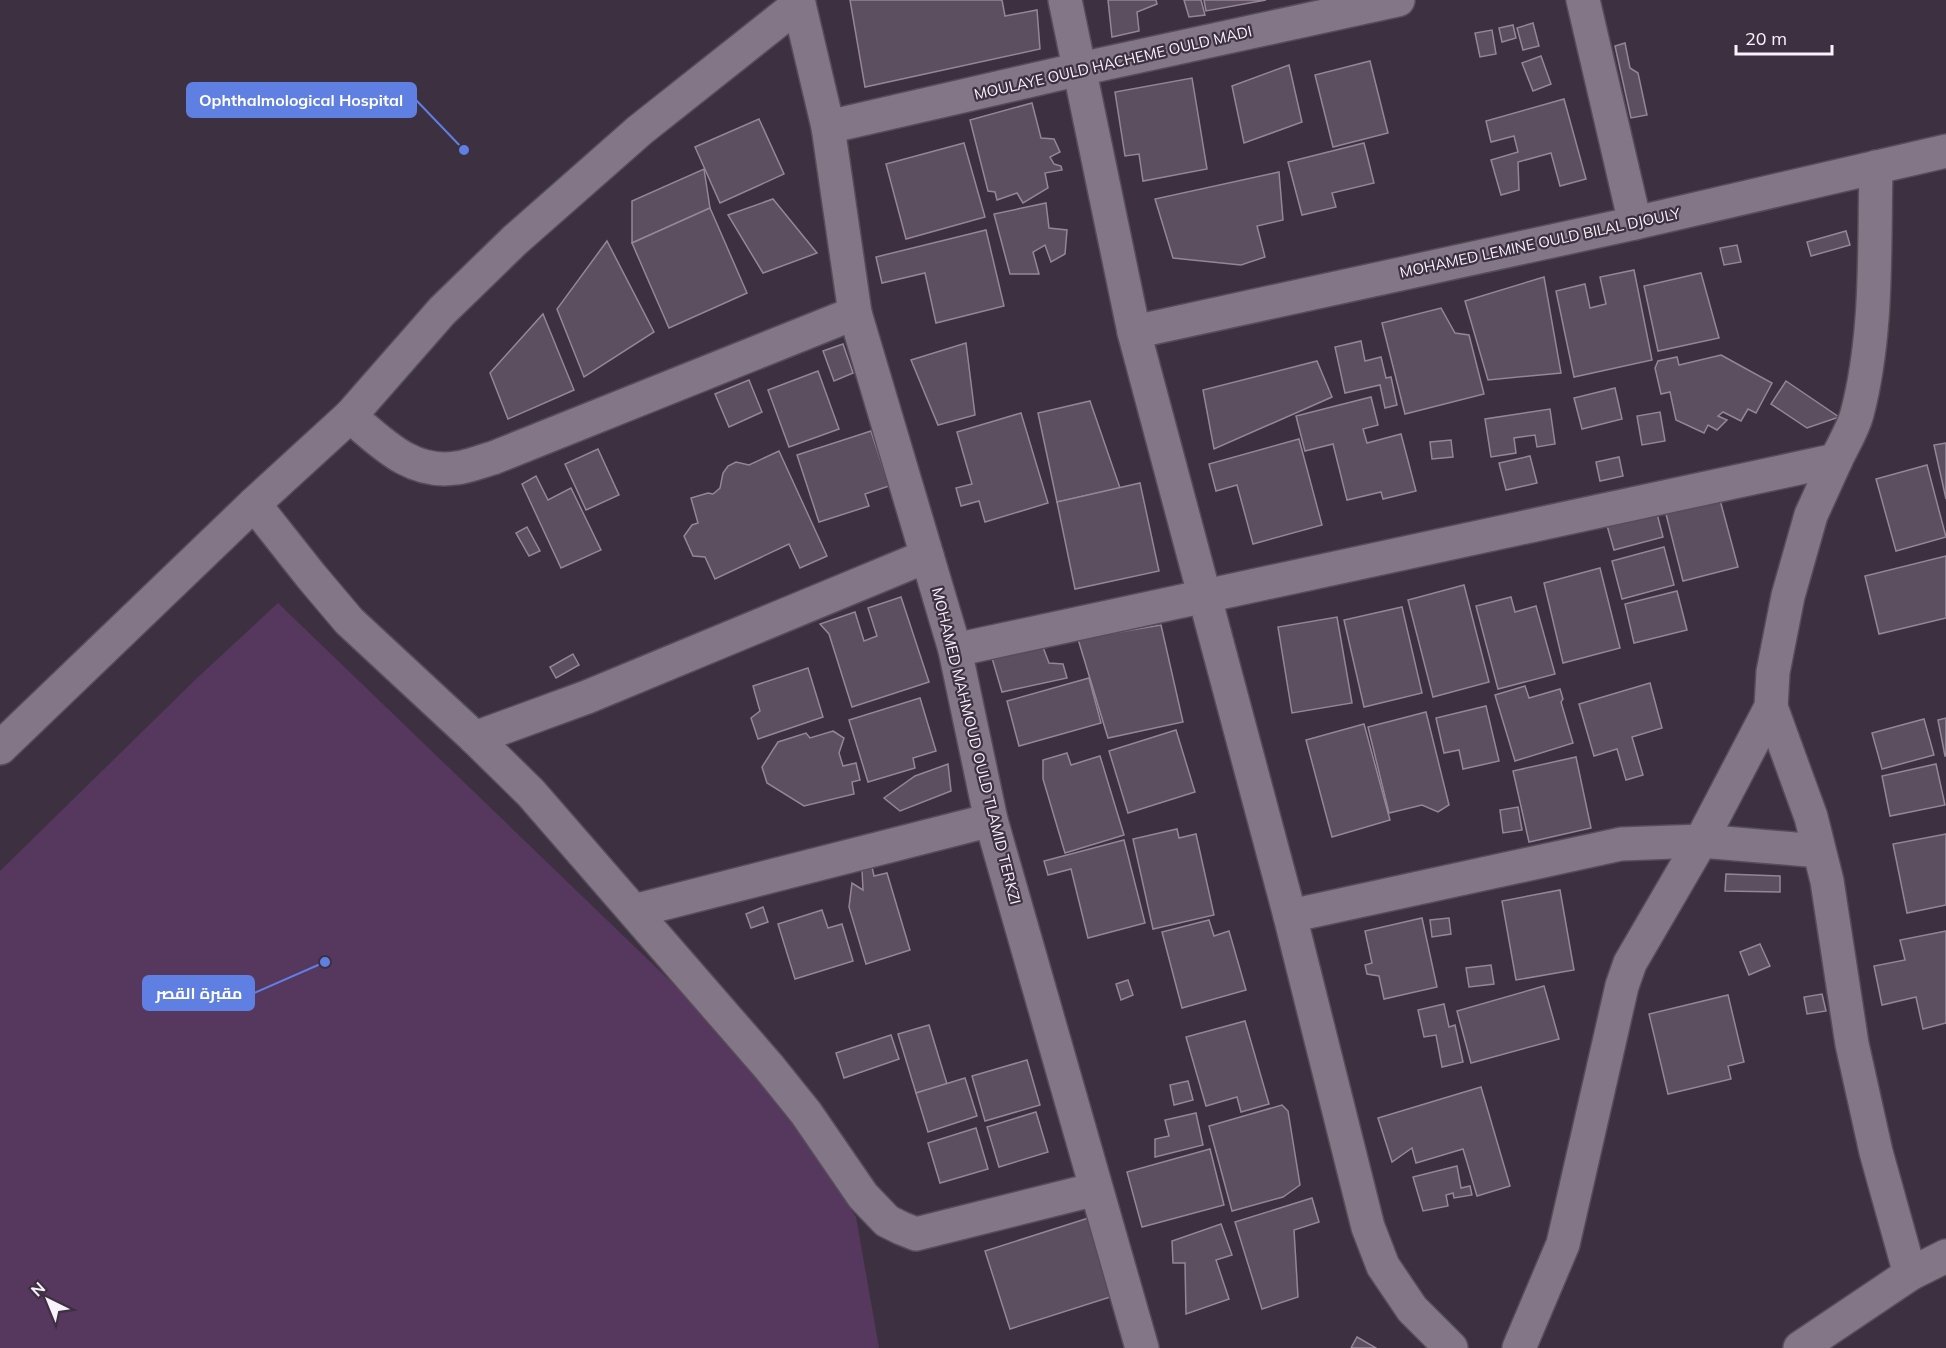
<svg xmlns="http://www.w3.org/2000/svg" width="1946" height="1348" viewBox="0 0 1946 1348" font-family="Mulish,Cairo,sans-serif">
<rect width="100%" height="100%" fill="#3d3141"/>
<!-- green -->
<polygon fill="#56375e" points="278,603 745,1053 856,1217 879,1348 0,1348 0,871 196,679"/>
<!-- building -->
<g fill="#5c4f60" stroke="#948698" stroke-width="1.5">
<polygon points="850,0 1002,0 1005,16 1037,10 1040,49 865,87"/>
<polygon points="1108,0 1156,0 1157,4 1137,12 1139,31 1112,37"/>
<polygon points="1184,0 1201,0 1205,15 1189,17"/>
<polygon points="1204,0 1266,0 1206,11"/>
<polygon points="1533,23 1539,46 1523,50 1517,28"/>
<polygon points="1513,25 1516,38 1502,42 1499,28"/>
<polygon points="1492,30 1496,54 1480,57 1475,33"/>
<polygon points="1625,43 1630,68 1638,73 1647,115 1631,118 1615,46"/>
<polygon points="1541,56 1551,84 1533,91 1522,63"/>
<polygon points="1370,61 1388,133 1333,147 1315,75"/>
<polygon points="1289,65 1302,122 1244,143 1232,86"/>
<polygon points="1192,78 1207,169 1143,181 1139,154 1125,156 1115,92"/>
<polygon points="1564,99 1586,179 1560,186 1551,153 1518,162 1519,190 1501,195 1491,160 1518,152 1514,136 1491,142 1486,121"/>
<polygon points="1032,103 1041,138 1054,139 1060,152 1050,157 1054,164 1061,166 1062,170 1045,173 1048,188 1023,203 1017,193 997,200 995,192 988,191 970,120"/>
<polygon points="759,119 784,174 720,203 695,147"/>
<polygon points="964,143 985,217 906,239 886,164"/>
<polygon points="1364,143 1374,183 1332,193 1336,207 1302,215 1288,162"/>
<polygon points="704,169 710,208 632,243 632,201"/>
<polygon points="1279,172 1283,220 1257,226 1265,257 1241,265 1173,258 1155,199"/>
<polygon points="773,199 817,253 763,273 728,215"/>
<polygon points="1046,203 1049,228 1067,230 1065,254 1051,262 1045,245 1033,252 1039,274 1010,274 994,214"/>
<polygon points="710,208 747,293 669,328 632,243"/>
<polygon points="986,230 1004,306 936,323 925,273 882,283 876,257"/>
<polygon points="1846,231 1850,245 1811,256 1807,242"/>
<polygon points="607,241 654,332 584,377 557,309"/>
<polygon points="1737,245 1741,262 1724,265 1720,248"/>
<polygon points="1634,270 1652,360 1574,377 1556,291 1585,284 1590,308 1606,304 1600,277"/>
<polygon points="1701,273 1719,338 1658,351 1644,286"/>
<polygon points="1544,277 1561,373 1488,380 1465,301"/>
<polygon points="1441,308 1455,333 1469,335 1484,394 1405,414 1382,323"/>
<polygon points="543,314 574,390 508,419 490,373"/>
<polygon points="1361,341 1365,361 1381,357 1386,378 1391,377 1397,405 1385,408 1380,385 1345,393 1335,347"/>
<polygon points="966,343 975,415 938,425 911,360"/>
<polygon points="843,344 853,373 834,381 823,351"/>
<polygon points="1721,355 1772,383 1756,413 1748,409 1741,421 1723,412 1718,416 1727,420 1717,430 1708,425 1704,433 1676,420 1670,392 1661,394 1655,368 1658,361 1677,357 1679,365"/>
<polygon points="1317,361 1332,397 1214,449 1203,390"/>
<polygon points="818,371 839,429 789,447 768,390"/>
<polygon points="749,380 762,412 729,427 715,394"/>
<polygon points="1786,381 1839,417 1807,428 1771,404"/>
<polygon points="1615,388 1622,419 1582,429 1574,398"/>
<polygon points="1371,397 1378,425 1363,429 1367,443 1401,434 1416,491 1383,499 1381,492 1347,500 1333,444 1305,451 1296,416"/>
<polygon points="1090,401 1120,488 1057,502 1038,413"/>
<polygon points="1550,409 1555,444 1537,447 1535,435 1514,438 1516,453 1491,457 1485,419"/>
<polygon points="1660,412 1665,441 1642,445 1637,416"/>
<polygon points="1021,413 1048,503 985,522 979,501 961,506 956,488 972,484 957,432"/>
<polygon points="871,431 889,486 865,494 869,506 819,522 797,455"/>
<polygon points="1299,439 1322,525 1253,544 1237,485 1216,491 1209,464"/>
<polygon points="1451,440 1453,457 1432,459 1430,442"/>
<polygon points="1946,443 1946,499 1934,445"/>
<polygon points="598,449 619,495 586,510 565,464"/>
<polygon points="779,451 827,556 800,568 789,544 715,579 705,557 693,556 684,536 692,525 698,523 691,498 708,493 713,494 720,488 723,473 728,466 736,462 749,465"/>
<polygon points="1530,456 1537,483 1506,490 1499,463"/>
<polygon points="1619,457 1623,476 1600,481 1596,462"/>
<polygon points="1927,465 1946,537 1896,551 1876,479"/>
<polygon points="536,476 548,500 571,488 601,550 561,568 522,484"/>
<polygon points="1140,483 1159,571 1075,589 1057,502"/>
<polygon points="1720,500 1738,567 1683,581 1666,514"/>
<polygon points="1654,502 1663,537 1614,550 1604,515"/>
<polygon points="527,527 540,551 529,556 516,533"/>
<polygon points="1664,547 1674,585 1622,599 1612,561"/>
<polygon points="1946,556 1946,618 1879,634 1865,576"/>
<polygon points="1600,568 1620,648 1563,663 1544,583"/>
<polygon points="1464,585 1489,682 1433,697 1408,600"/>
<polygon points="1677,591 1687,630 1634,643 1625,604"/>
<polygon points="901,597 929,682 852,707 829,634 820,624 855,612 864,641 877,636 868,608"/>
<polygon points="1511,597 1515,612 1536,606 1555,674 1498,689 1476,606"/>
<polygon points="1402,607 1422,693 1364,707 1344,620"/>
<polygon points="1337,617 1352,703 1292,713 1278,627"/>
<polygon points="1161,625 1183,722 1108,738 1078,639"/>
<polygon points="1041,642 1049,663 1063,664 1067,678 1002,692 992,658"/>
<polygon points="573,654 579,665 556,678 550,667"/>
<polygon points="808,668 823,717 758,739 751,718 760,711 753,686"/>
<polygon points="1089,678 1101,723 1019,746 1007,701"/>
<polygon points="1650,683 1662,728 1632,737 1643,775 1626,780 1617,749 1594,756 1579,704"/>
<polygon points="1525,686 1529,698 1560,689 1563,699 1561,702 1573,743 1515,761 1495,695"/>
<polygon points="920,698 936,751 913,758 915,768 868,782 849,720"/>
<polygon points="1486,706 1499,761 1463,769 1459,750 1444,753 1436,718"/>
<polygon points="1426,712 1449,805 1438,812 1422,805 1389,813 1368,727"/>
<polygon points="1946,718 1946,756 1945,756 1938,720"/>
<polygon points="1924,719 1934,755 1882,769 1872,733"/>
<polygon points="1364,724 1390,820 1332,837 1306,740"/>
<polygon points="1176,730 1195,792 1128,813 1109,751"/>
<polygon points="833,731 844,738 839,753 843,766 856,763 860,780 852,782 854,794 804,806 767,783 762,767 778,742 806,733 810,738"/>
<polygon points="1067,753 1071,765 1100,756 1124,835 1065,853 1043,779 1043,760"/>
<polygon points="1576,757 1591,828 1529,842 1513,771"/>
<polygon points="948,764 951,791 900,811 884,798 915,776"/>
<polygon points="1936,764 1945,805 1890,816 1882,776"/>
<polygon points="1518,807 1522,830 1503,833 1500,810"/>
<polygon points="1177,829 1179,838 1196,834 1214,915 1153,929 1133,839"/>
<polygon points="1946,834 1946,905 1907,913 1893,844"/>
<polygon points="1124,840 1145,923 1088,938 1071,869 1048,875 1044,861"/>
<polygon points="872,867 874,876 887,873 910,950 866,964 849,907 852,883 863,890 862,870"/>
<polygon points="1726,874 1780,876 1780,892 1725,891"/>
<polygon points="1560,890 1574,970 1516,980 1502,901"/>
<polygon points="763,907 768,922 751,928 746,914"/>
<polygon points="822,910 828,928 842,924 853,961 795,979 778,924"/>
<polygon points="1422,918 1437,987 1384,999 1379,976 1367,974 1365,965 1372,963 1365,931"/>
<polygon points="1449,918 1451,934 1432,937 1430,920"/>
<polygon points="1209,920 1214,936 1229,931 1246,990 1182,1008 1162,932"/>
<polygon points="1946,931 1946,1023 1923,1029 1916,997 1882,1005 1874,966 1905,960 1900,940"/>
<polygon points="1760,944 1770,966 1749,975 1740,952"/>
<polygon points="1491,965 1494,984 1469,987 1466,968"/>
<polygon points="1128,980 1133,995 1121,1000 1116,984"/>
<polygon points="1544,986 1559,1039 1471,1063 1457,1011"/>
<polygon points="1822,994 1826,1011 1807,1014 1804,997"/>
<polygon points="1728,995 1744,1062 1728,1066 1731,1079 1668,1094 1649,1014"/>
<polygon points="1444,1004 1449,1027 1455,1025 1463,1062 1442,1067 1436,1035 1424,1037 1418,1010"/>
<polygon points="1245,1021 1269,1104 1241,1112 1237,1097 1206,1106 1186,1037"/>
<polygon points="929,1025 947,1084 916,1093 898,1034"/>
<polygon points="891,1035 899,1059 844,1078 836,1053"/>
<polygon points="1027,1060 1040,1105 985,1121 972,1076"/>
<polygon points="965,1078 977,1116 928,1132 916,1093"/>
<polygon points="1188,1081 1193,1100 1174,1105 1170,1085"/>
<polygon points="1481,1087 1510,1186 1477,1196 1463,1149 1416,1163 1412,1148 1392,1162 1378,1118"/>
<polygon points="1282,1105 1288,1111 1300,1185 1283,1197 1232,1211 1209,1126"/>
<polygon points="1036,1112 1048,1152 999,1167 987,1127"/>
<polygon points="1196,1113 1203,1145 1155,1157 1155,1139 1169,1136 1165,1120"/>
<polygon points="976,1128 988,1169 940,1183 928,1143"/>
<polygon points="1210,1149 1224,1205 1142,1227 1127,1172"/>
<polygon points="1457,1166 1461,1188 1470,1186 1472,1195 1454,1198 1453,1193 1446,1195 1448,1206 1423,1211 1413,1177"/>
<polygon points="1312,1198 1319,1222 1294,1230 1298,1297 1262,1309 1235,1222"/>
<polygon points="1101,1214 1126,1292 1010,1329 985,1251"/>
<polygon points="1221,1224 1232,1255 1216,1260 1229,1299 1186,1314 1185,1263 1173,1263 1172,1241"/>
<polygon points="1357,1337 1376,1348 1351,1348"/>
</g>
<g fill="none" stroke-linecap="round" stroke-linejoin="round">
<!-- minor casing -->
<g stroke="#574d5a" stroke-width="36">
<g id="minor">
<polyline points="798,0 828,127 855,313 955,650 991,820 1142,1348"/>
<polyline points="1065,0 1134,332 1290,916 1368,1227 1383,1266 1412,1309 1451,1348"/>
<polyline points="1583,0 1635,223"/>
<polyline points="828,127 1080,69 1398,0"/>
<polyline points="1134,332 1635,223 1946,151"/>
<path d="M350,416C381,442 411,475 456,468C468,467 481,461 493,458L855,313"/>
<polyline points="254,504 311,576 349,621 475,738 531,793 769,1067 806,1113 863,1196 887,1221 901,1228 916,1234 1096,1189"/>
<path d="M955,650L1836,460C1843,445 1853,429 1857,414C1878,334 1874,249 1876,167"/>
<polyline points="1771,707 1811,817 1827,881 1852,1044 1876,1152 1910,1274"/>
<polyline points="475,738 587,697 927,556"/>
<polyline points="0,748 254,504 350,416 442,311 515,240 640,130 799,4"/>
<polyline points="634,911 991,820"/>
<polyline points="1290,916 1621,844 1701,841 1819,851"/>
<polyline points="1519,1348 1563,1244 1622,986 1630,963 1701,841 1771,707 1773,672 1788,596 1811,515 1836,460"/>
<polyline points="1800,1348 1910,1274 1946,1256"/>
</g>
</g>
<!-- minor -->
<use href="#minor" stroke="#837687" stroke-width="33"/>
</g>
<g text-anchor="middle" stroke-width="4.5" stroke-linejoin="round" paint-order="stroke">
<!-- street labels -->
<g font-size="15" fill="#f9f1fb" stroke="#3d3141">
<text transform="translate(1113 63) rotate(-13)" y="5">MOULAYE OULD HACHEME OULD MADI</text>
<text transform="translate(1540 243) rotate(-12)" y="5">MOHAMED LEMINE OULD BILAL DJOULY</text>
<text transform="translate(976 746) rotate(76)" y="5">MOHAMED MAHMOUD OULD TLAMID TERKZI</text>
</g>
</g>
<!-- callouts -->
<path fill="none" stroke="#5f7fe2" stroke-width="2" d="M464 150L416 100M325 962L254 993"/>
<g fill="#5f7fe2" stroke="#3d3141" stroke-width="2">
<circle cx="464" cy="150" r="6"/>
<circle cx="325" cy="962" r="6"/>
</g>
<g fill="#5f7fe2" stroke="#5f7fe2" stroke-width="2">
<rect x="187" y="83" width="229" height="34" rx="6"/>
<rect x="143" y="976" width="111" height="34" rx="6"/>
</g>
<g font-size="16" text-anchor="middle" font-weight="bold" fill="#fff">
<text x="301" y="106">Ophthalmological Hospital</text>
<text x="199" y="999">مقبرة القصر</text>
</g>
<!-- north arrow -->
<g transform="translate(48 1300) rotate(317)" stroke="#3d3141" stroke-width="4.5" paint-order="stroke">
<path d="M0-4.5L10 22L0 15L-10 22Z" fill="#f9f1fb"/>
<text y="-9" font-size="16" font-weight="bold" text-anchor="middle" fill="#f9f1fb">N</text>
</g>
<!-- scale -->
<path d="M1736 45v9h96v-9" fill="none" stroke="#f9f1fb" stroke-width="3"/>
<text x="1745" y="45" font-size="18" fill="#f9f1fb" stroke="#3d3141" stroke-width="4.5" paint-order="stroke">20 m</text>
</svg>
